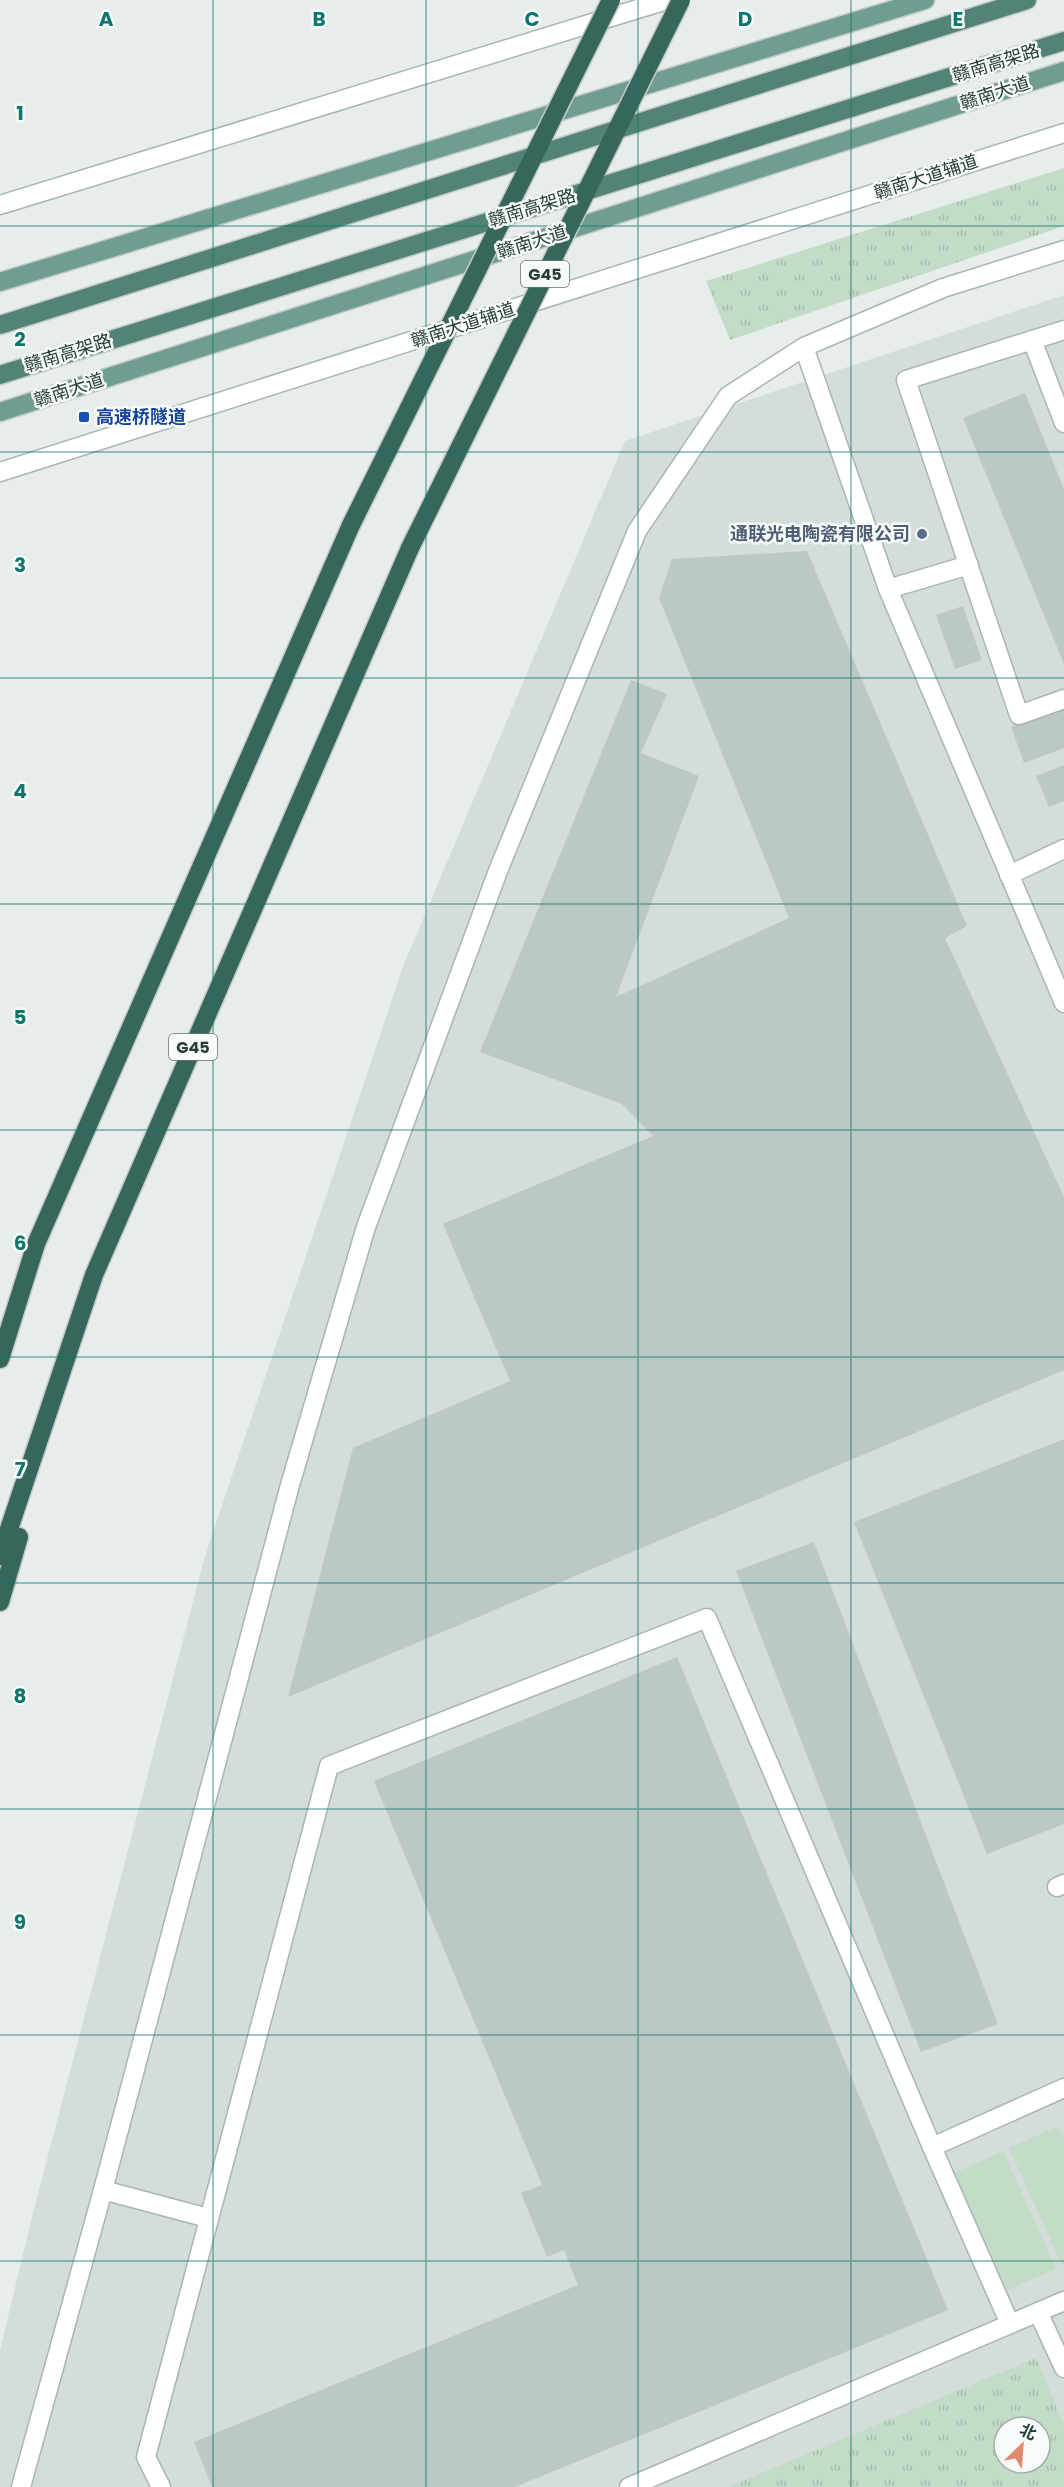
<svg xmlns="http://www.w3.org/2000/svg" width="1064" height="2487" viewBox="0 0 1064 2487" font-family="Poppins,'Noto Sans SC',sans-serif">
<defs>
<pattern id="grass-tufts" width="24" height="20" patternUnits="userSpaceOnUse" patternTransform="scale(1.5)"><rect width="24" height="20" fill="#c2dcc8"/><path d="M3 7l-1-3M5 7V3M7 7l1-3M15 17l-1-3M17 17v-4M19 17l1-3" fill="none" stroke="#a7beac"/></pattern>
</defs>
<rect width="100%" height="100%" fill="#e6edea"/>
<!-- built -->
<path fill="#d4ddd9" fill-rule="evenodd" d="M1064,295V2487H0V2350L33,2213L205,1556L404,964L625,441ZM1004,2427H1040V2463H1004Z"/>
<!-- grass -->
<g fill="url(#grass-tufts)" fill-rule="evenodd">
<polygon points="1064,168 1064,226 730,340 706,281"/>
<path d="M1036,2358L1064,2425V2487H728ZM1004,2427H1040V2463H1004Z"/>
</g>
<!-- pitch -->
<g fill="#c2dcc8">
<polygon points="1058,2126 1064,2140 1064,2264 1062,2265 1009,2148"/>
<polygon points="1003,2151 1056,2269 1007,2290 954,2173"/>
</g>
<!-- building -->
<g fill="#bbc8c3">
<polygon points="1025,393 1064,489 1064,664 963,418"/>
<polygon points="807,551 967,926 945,938 1064,1197 1064,1370 288,1697 353,1448 510,1381 443,1224 653,1136 622,1104 480,1052 631,680 667,694 641,753 699,776 616,997 789,918 659,598 672,559"/>
<polygon points="963,606 982,660 955,669 936,615"/>
<polygon points="1064,708 1064,748 1024,763 1011,727"/>
<polygon points="1064,765 1064,801 1049,807 1036,776"/>
<polygon points="1064,1439 1064,1824 987,1854 854,1522"/>
<polygon points="814,1542 998,2024 921,2052 736,1571"/>
<polygon points="677,1657 948,2310 515,2487 212,2487 194,2442 578,2285 564,2250 547,2257 521,2193 542,2185 374,1781"/>
</g>
<g fill="none" stroke-linecap="round" stroke-linejoin="round">
<!-- minor casing -->
<g stroke="#a9b5b1" stroke-width="21">
<g id="minor">
<polyline points="1064,330 906,380 1019,715 1064,699"/>
<polyline points="1032,340 1064,423"/>
<polyline points="888,589 969,565"/>
<polyline points="1009,875 1064,849"/>
<polyline points="1057,1887 1064,1884"/>
<polyline points="932,2147 1064,2088"/>
<polyline points="103,2190 208,2218"/>
<polyline points="1038,2312 1064,2368"/>
<polyline points="161,2487 146,2457 329,1766 707,1618 932,2147 1010,2324"/>
<polyline points="629,2487 1064,2301"/>
</g>
</g>
<!-- tertiary casing -->
<g stroke="#a9b5b1" stroke-width="21">
<g id="tertiary">
<polyline points="0,205 667,0"/>
<polyline points="1064,250 943,288 804,347 888,589 1064,1003"/>
<polyline points="0,472 1064,133"/>
<polyline points="21,2487 103,2190 290,1485 366,1227 498,871 637,531 728,396 804,347"/>
</g>
</g>
<!-- primary casing -->
<g stroke="#c3c9c7" stroke-width="21">
<g id="primary">
<polyline points="0,282 925,0"/>
<polyline points="0,412 1064,71"/>
</g>
</g>
<!-- trunk casing -->
<g stroke="#c3c9c7" stroke-width="21">
<g id="trunk">
<polyline points="729,94 1027,0"/>
<polyline points="717,150 1064,41"/>
<polyline points="0,325 379,205"/>
<polyline points="0,375 369,259"/>
</g>
</g>
<!-- motorway casing -->
<g stroke="#c3c9c7" stroke-width="21">
<g id="motorway">
<polyline points="0,1359 36,1244 351,525"/>
<polyline points="0,1556 94,1275 410,548"/>
<polyline points="0,1602 19,1537"/>
</g>
</g>
<!-- minor -->
<use href="#minor" stroke="#fff" stroke-width="18"/>
<!-- tertiary -->
<use href="#tertiary" stroke="#fff" stroke-width="18"/>
<!-- primary -->
<use href="#primary" stroke="#709d91" stroke-width="18"/>
<!-- trunk -->
<use href="#trunk" stroke="#538276" stroke-width="18"/>
<!-- motorway -->
<use href="#motorway" stroke="#36665c" stroke-width="18"/>
<!-- trunk-bridge casing -->
<g stroke="#c3c9c7" stroke-width="21" stroke-linecap="butt">
<g id="trunk-bridge">
<polyline points="379,205 729,94"/>
<polyline points="369,259 717,150"/>
</g>
</g>
<!-- motorway-bridge casing -->
<g stroke="#c3c9c7" stroke-width="21" stroke-linecap="butt">
<g id="motorway-bridge">
<polyline points="351,525 611,0"/>
<polyline points="410,548 681,0"/>
</g>
</g>
<!-- trunk-bridge -->
<use href="#trunk-bridge" stroke="#538276" stroke-width="18"/>
<!-- motorway-bridge -->
<use href="#motorway-bridge" stroke="#36665c" stroke-width="18"/>
</g>
<!-- grid -->
<path fill="none" stroke="#0f766e" stroke-width="1.5" stroke-opacity="0.55" d="M213,0V2487M426,0V2487M638,0V2487M851,0V2487M0,226H1064M0,452H1064M0,678H1064M0,904H1064M0,1130H1064M0,1357H1064M0,1583H1064M0,1809H1064M0,2035H1064M0,2261H1064"/>
<!-- markers -->
<rect fill="#1a4fb4" stroke="#f6faf8" stroke-width="2" x="78" y="411" width="12" height="12" rx="3"/>
<circle fill="#5c6f8a" stroke="#f6faf8" stroke-width="2" cx="922" cy="534" r="6"/>
<g text-anchor="middle" stroke-width="5" stroke-linejoin="round" paint-order="stroke">
<!-- shield labels -->
<g fill="#f6faf8" stroke="#657671" stroke-width="1.5">
<rect x="521" y="261" width="48" height="26" rx="4.5"/>
<rect x="169" y="1034" width="48" height="26" rx="4.5"/>
</g>
<g font-size="16" font-weight="bold" fill="#273d37">
<text x="545" y="280">G45</text>
<text x="193" y="1053">G45</text>
</g>
<!-- street labels -->
<g font-size="18" fill="#273d37" stroke="#f6faf8">
<text transform="translate(996 63) rotate(-17)" y="6">赣南高架路</text>
<text transform="translate(995 93) rotate(-18)" y="6">赣南大道</text>
<text transform="translate(926 177) rotate(-18)" y="6">赣南大道辅道</text>
<text transform="translate(532 208) rotate(-17)" y="6">赣南高架路</text>
<text transform="translate(532 242) rotate(-18)" y="6">赣南大道</text>
<text transform="translate(463 325) rotate(-18)" y="6">赣南大道辅道</text>
<text transform="translate(68 353) rotate(-17)" y="6">赣南高架路</text>
<text transform="translate(69 390) rotate(-18)" y="6">赣南大道</text>
</g>
<!-- transit labels -->
<g font-size="18" font-weight="bold" fill="#164399" stroke="#f6faf8" text-anchor="start">
<text x="96" y="423">高速桥隧道</text>
</g>
<!-- service labels -->
<g font-size="18" font-weight="bold" fill="#4e5e75" stroke="#f6faf8" text-anchor="end">
<text x="910" y="540">通联光电陶瓷有限公司</text>
</g>
</g>
<g font-size="20" text-anchor="middle" font-weight="bold" fill="#0f766e" stroke="#f6faf8" stroke-width="5" stroke-linejoin="round" paint-order="stroke">
<text x="106" y="26">A</text>
<text x="319" y="26">B</text>
<text x="532" y="26">C</text>
<text x="745" y="26">D</text>
<text x="958" y="26">E</text>
<text x="20" y="120">1</text>
<text x="20" y="346">2</text>
<text x="20" y="572">3</text>
<text x="20" y="798">4</text>
<text x="20" y="1024">5</text>
<text x="20" y="1250">6</text>
<text x="20" y="1476">7</text>
<text x="20" y="1703">8</text>
<text x="20" y="1929">9</text>
</g>
<!-- north arrow -->
<g transform="translate(1022 2445) rotate(25)"><circle r="28" fill="#f6faf8" stroke="#a3aeab" stroke-width="1.5"/>
<path d="M0-4.5L10 22L0 15L-10 22Z" fill="#e3896e"/>
<text y="-9" font-size="16" font-weight="bold" text-anchor="middle" fill="#273d37">北</text>
</g>
</svg>
